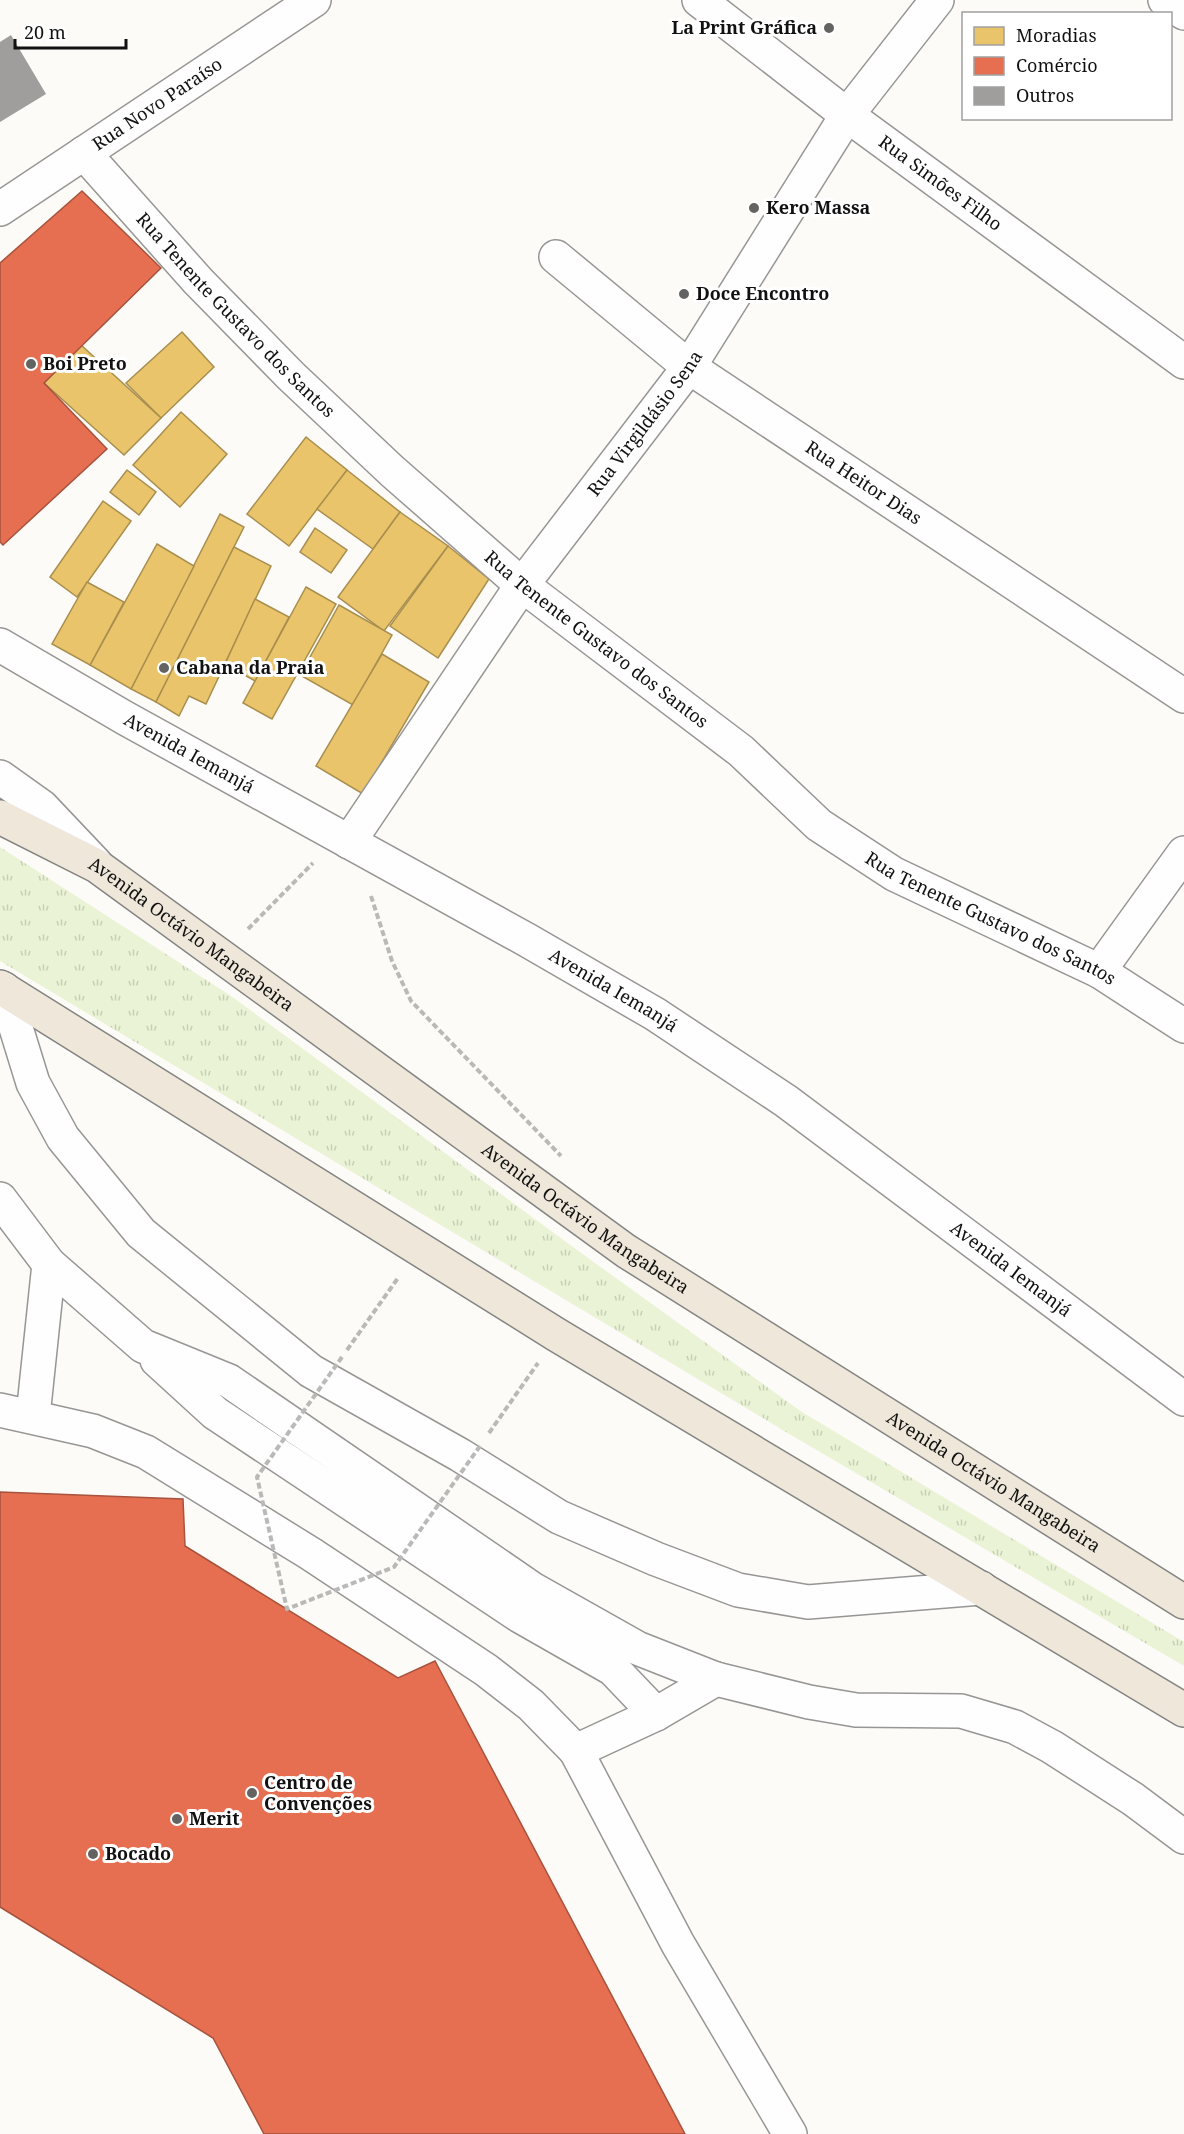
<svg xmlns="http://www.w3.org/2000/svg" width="1184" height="2134" viewBox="0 0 1184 2134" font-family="'Noto Serif',serif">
<defs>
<pattern id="grass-tufts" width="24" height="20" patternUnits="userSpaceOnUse" patternTransform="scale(1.5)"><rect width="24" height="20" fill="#eaf3d5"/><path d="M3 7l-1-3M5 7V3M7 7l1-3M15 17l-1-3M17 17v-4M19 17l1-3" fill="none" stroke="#c8cfb6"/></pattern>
</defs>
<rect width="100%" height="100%" fill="#fcfbf7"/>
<!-- grass -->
<polygon fill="url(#grass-tufts)" points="0,847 231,996 577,1250 802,1412 1184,1642 1184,1666 786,1432 0,961"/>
<!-- homes -->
<g fill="#e9c46a" stroke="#a88e4f" stroke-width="1.5">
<polygon points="182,332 214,367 161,418 126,383"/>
<polygon points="81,345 161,418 124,455 44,383"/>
<polygon points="181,412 227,454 180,507 133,465"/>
<polygon points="306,437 347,470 289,546 247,514"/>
<polygon points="127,470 156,492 139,515 110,492"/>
<polygon points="347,470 400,512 373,549 317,509"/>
<polygon points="103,501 131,521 77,597 50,577"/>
<polygon points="400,512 448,546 384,631 338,597"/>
<polygon points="220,514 244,527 156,702 131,689"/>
<polygon points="315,528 347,550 331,573 300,552"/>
<polygon points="157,544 194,566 131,689 90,665"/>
<polygon points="448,546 489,579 438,658 390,626"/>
<polygon points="234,547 271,566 206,704 189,696 179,716 156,702"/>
<polygon points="87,582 124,602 90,665 52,644"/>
<polygon points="306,587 336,604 272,719 243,703"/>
<polygon points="255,599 289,617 255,681 225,664"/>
<polygon points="339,605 392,635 353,705 300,675"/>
<polygon points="382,654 429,682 363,794 316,766"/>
</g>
<!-- shops -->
<g fill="#e76f51" stroke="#a7533e" stroke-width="1.5">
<polygon points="82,191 161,268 44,383 107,449 3,545 0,542 0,263"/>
<polygon points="0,1492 183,1499 185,1546 398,1678 435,1661 685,2134 264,2134 213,2038 0,1907"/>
</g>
<!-- building -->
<polygon fill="#a09e9c" points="11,35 46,94 0,122 0,42"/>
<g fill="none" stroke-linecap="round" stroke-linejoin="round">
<!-- minor casing -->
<g stroke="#979695" stroke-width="36">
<g id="minor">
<path id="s1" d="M699,0L847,115L1184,362"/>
<polyline points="1165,0 1184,13"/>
<path id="s2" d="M84,153L198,281L291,376L392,471L522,585L741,751L819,825L894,874L1099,971L1184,1026"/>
<path id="s3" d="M0,209L314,0"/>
<path id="s4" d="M556,257L689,367L1184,696"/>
<path id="s5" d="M0,645L125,718L527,940L655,1014L786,1101L1184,1399"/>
<polyline points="0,777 42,807 96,864"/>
<path id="s6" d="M349,842L522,585L689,367L847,115L937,0"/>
<polyline points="1099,971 1184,853"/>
<polyline points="4,989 33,1083 63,1138 141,1233 311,1371 460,1455 559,1517 656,1559 738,1590 808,1602 981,1588"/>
<polyline points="0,1199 49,1264 143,1346 229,1381 534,1590 637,1648 716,1679 809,1702 856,1710 961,1711 1015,1727 1052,1747 1133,1799 1184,1837"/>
<polyline points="157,1360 215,1413 520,1616 613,1669 656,1714"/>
<polyline points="0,1410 93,1431 146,1452 311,1554 486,1670 531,1705 576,1751"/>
<polyline points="33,1416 49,1264"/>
<polyline points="716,1679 656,1714 576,1751 678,1944 790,2134"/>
</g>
</g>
<!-- major casing -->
<g stroke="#848482" stroke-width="36">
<g id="major">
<path id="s7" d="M0,817L97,866L626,1251L1184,1602"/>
<polyline points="0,987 557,1335 1184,1710"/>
</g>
</g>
<!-- path -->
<g stroke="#b9b9b8" stroke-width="4" stroke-dasharray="6 3" stroke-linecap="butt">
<polyline points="371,896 392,961 411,1001 561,1156"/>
<polyline points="248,929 313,863"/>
<polyline points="347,1350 398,1278"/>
<polyline points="489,1433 538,1363"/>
</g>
<!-- minor -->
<use href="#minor" stroke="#fffefe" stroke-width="33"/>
<!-- major -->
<use href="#major" stroke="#eee7da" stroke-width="33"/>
<!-- path-bridge -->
<polyline stroke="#b9b9b8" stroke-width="4" stroke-dasharray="6 3" stroke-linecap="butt" points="342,1357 257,1477 287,1609 394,1567 480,1446"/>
</g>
<!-- markers -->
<g fill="#636362" stroke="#fff" stroke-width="2">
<circle cx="829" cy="28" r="6"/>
<circle cx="754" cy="208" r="6"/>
<circle cx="684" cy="294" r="6"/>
<circle cx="31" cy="364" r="6"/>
<circle cx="164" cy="668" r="6"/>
<circle cx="252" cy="1793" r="6"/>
<circle cx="177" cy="1819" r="6"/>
<circle cx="93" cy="1854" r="6"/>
</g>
<g text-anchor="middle" stroke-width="6" stroke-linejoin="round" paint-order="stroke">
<!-- poi labels -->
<g font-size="18" font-weight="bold" fill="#111" stroke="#fff" text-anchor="start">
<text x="817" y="34" text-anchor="end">La Print Gráfica</text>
<text x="766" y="214">Kero Massa</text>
<text x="696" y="300">Doce Encontro</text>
<text x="43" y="370">Boi Preto</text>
<text x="176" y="674">Cabana da Praia</text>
<text x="264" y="1789">Centro de<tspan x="264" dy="21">Convenções</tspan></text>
<text x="189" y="1825">Merit</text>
<text x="105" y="1860">Bocado</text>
</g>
<!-- street labels -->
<g font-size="18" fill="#111" stroke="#fff">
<text dy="6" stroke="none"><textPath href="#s3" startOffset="189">Rua Novo Paraíso</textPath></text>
<text dy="6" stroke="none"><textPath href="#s1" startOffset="303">Rua Simões Filho</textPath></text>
<text dy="6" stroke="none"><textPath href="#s2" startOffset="222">Rua Tenente Gustavo dos Santos</textPath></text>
<text dy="6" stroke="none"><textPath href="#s6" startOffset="513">Rua Virgildásio Sena</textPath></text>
<text dy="6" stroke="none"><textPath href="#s4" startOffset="382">Rua Heitor Dias</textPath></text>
<text dy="6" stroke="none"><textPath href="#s2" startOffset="708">Rua Tenente Gustavo dos Santos</textPath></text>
<text dy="6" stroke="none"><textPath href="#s5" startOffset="218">Avenida Iemanjá</textPath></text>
<text dy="6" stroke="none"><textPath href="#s2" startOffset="1194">Rua Tenente Gustavo dos Santos</textPath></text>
<text dy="6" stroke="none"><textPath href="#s7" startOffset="225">Avenida Octávio Mangabeira</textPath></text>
<text dy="6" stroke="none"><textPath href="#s5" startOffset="704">Avenida Iemanjá</textPath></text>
<text dy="6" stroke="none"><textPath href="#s7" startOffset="711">Avenida Octávio Mangabeira</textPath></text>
<text dy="6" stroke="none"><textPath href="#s5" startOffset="1190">Avenida Iemanjá</textPath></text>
<text dy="6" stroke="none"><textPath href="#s7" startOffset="1197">Avenida Octávio Mangabeira</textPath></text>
</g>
</g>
<!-- legend -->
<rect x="962" y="12" width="210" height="108" fill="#ffffff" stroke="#a0a0a0" stroke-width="1.5"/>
<rect x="974" y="27" width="30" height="18" fill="#e9c46a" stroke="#a0a0a0" stroke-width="1.5"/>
<text x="1016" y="42" font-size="18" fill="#111111">Moradias</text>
<rect x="974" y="57" width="30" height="18" fill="#e76f51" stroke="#a0a0a0" stroke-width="1.5"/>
<text x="1016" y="72" font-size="18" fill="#111111">Comércio</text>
<rect x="974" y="87" width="30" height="18" fill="#a09e9c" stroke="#a0a0a0" stroke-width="1.5"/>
<text x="1016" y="102" font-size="18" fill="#111111">Outros</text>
<!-- scale -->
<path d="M15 39v9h111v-9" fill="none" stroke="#111111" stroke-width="3"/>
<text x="24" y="39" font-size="18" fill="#111111" stroke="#ffffff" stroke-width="4.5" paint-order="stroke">20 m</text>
</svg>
